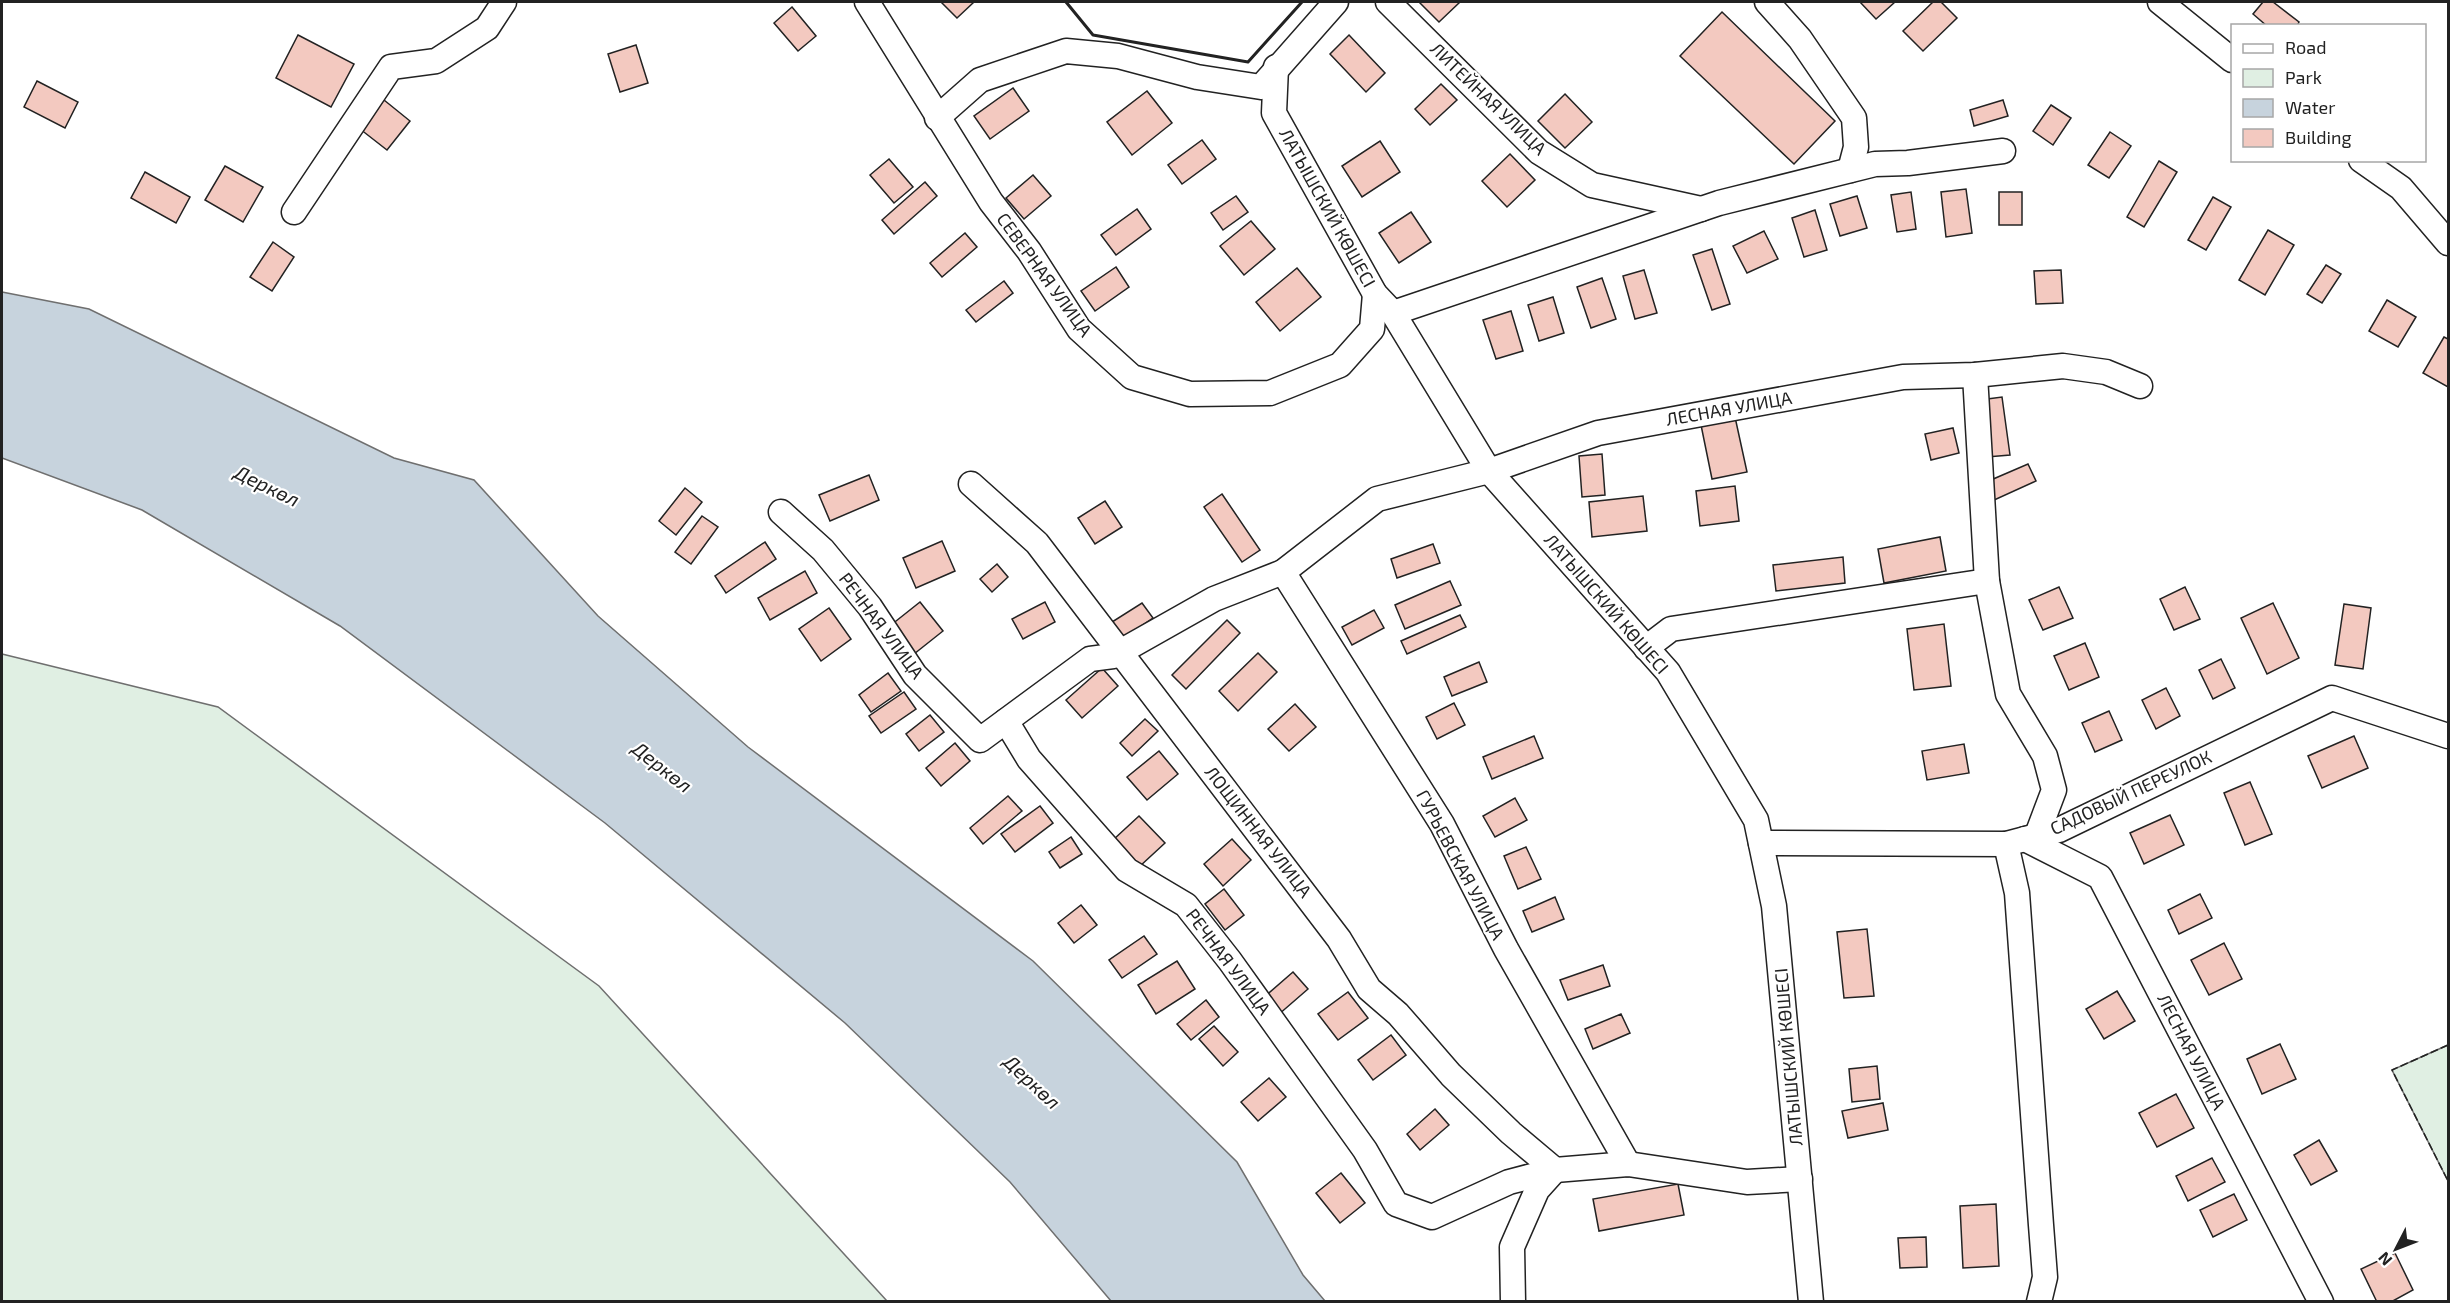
<svg xmlns="http://www.w3.org/2000/svg" width="2450" height="1303" viewBox="0 0 2450 1303" font-family="'Exo 2',sans-serif">
<rect width="100%" height="100%" fill="#fff"/>
<!-- green -->
<g fill="#e0efe3" stroke="#6f6f6f" stroke-width="1.5">
<polygon points="2,654 218,707 599,986 887,1301 2,1301"/>
<polygon points="2448,1045 2448,1181 2392,1070"/>
</g>
<!-- water -->
<polygon fill="#c7d3dd" stroke="#6f6f6f" stroke-width="1.5" points="2,292 89,309 394,458 474,480 598,616 748,747 1033,961 1237,1162 1303,1275 1325,1301 1111,1301 1010,1182 845,1023 605,823 340,626 142,510 2,458"/>
<!-- building -->
<g fill="#f3c9c0" stroke="#222" stroke-width="1.5">
<polygon points="941,2 974,2 957,18"/>
<polygon points="1419,2 1460,2 1439,22"/>
<polygon points="1860,2 1895,2 1876,19"/>
<polygon points="1933,2 1941,2 1957,18 1923,51 1903,31"/>
<polygon points="2263,2 2273,2 2299,22 2297,26 2267,26 2253,14"/>
<polygon points="792,7 816,36 798,51 774,23"/>
<polygon points="1722,12 1835,121 1794,164 1680,56"/>
<polygon points="298,35 354,64 331,107 276,78"/>
<polygon points="1349,35 1385,73 1366,92 1330,54"/>
<polygon points="636,45 648,83 620,92 608,54"/>
<polygon points="37,81 78,102 65,128 24,107"/>
<polygon points="1441,84 1457,100 1430,125 1415,109"/>
<polygon points="1013,88 1029,111 990,139 974,116"/>
<polygon points="1147,91 1172,123 1132,155 1107,122"/>
<polygon points="1565,94 1592,122 1565,148 1538,121"/>
<polygon points="384,100 410,121 387,150 360,129"/>
<polygon points="2003,100 2008,116 1974,126 1970,110"/>
<polygon points="2051,105 2071,118 2053,145 2033,131"/>
<polygon points="2110,132 2131,146 2109,178 2088,165"/>
<polygon points="1202,140 1216,159 1182,184 1168,165"/>
<polygon points="1380,141 1400,172 1362,197 1342,166"/>
<polygon points="1510,154 1535,180 1507,207 1482,181"/>
<polygon points="889,159 913,187 894,203 870,175"/>
<polygon points="2159,161 2177,172 2144,227 2127,217"/>
<polygon points="225,166 263,187 243,222 205,200"/>
<polygon points="145,172 190,197 176,223 131,198"/>
<polygon points="1033,175 1051,196 1024,219 1006,198"/>
<polygon points="925,182 937,196 894,234 882,220"/>
<polygon points="1966,189 1972,233 1946,237 1941,192"/>
<polygon points="1911,192 1916,229 1897,232 1891,195"/>
<rect x="1999" y="192" width="23" height="33"/>
<polygon points="1236,196 1248,212 1223,230 1211,213"/>
<polygon points="1857,196 1867,228 1840,236 1830,204"/>
<polygon points="2213,197 2231,207 2206,250 2188,240"/>
<polygon points="1137,209 1151,229 1116,255 1101,235"/>
<polygon points="1815,210 1827,250 1804,257 1792,218"/>
<polygon points="1411,212 1431,242 1399,263 1379,233"/>
<polygon points="1251,221 1275,249 1244,275 1220,246"/>
<polygon points="2268,230 2294,245 2265,295 2239,280"/>
<polygon points="1764,231 1778,259 1747,273 1733,246"/>
<polygon points="965,233 977,247 942,277 930,263"/>
<polygon points="273,242 294,257 272,291 250,277"/>
<polygon points="1712,249 1730,304 1712,310 1693,255"/>
<polygon points="2326,265 2341,274 2322,303 2307,294"/>
<polygon points="1116,267 1129,287 1095,311 1081,291"/>
<polygon points="1297,268 1321,297 1280,331 1256,302"/>
<polygon points="1644,270 1657,313 1635,319 1623,276"/>
<polygon points="2061,270 2063,303 2036,304 2034,271"/>
<polygon points="1602,278 1616,319 1591,328 1577,287"/>
<polygon points="1004,281 1013,293 976,322 966,310"/>
<polygon points="1553,297 1564,333 1539,341 1528,305"/>
<polygon points="2387,300 2416,317 2398,347 2369,331"/>
<polygon points="1511,311 1523,351 1496,359 1483,320"/>
<polygon points="2444,337 2448,339 2448,387 2423,373"/>
<polygon points="2002,397 2010,455 1987,457 1980,400"/>
<polygon points="1735,417 1747,472 1712,479 1701,425"/>
<polygon points="1953,428 1959,453 1931,460 1925,434"/>
<polygon points="1602,454 1605,495 1582,497 1579,456"/>
<polygon points="2028,464 2036,481 1992,501 1984,483"/>
<polygon points="869,475 879,500 830,521 819,495"/>
<polygon points="1735,486 1739,521 1700,526 1696,491"/>
<polygon points="685,488 702,502 676,535 659,521"/>
<polygon points="1222,494 1260,550 1242,562 1204,507"/>
<polygon points="1643,496 1647,531 1592,537 1589,502"/>
<polygon points="1105,501 1122,527 1095,544 1078,518"/>
<polygon points="702,516 718,527 691,564 675,552"/>
<polygon points="1940,537 1946,571 1884,583 1878,549"/>
<polygon points="942,541 955,571 916,588 903,558"/>
<polygon points="765,542 776,559 726,593 715,576"/>
<polygon points="1433,544 1440,563 1397,578 1391,559"/>
<polygon points="1843,557 1845,583 1776,591 1773,565"/>
<polygon points="997,564 1008,577 992,592 980,579"/>
<polygon points="805,571 817,593 770,620 758,598"/>
<polygon points="1450,581 1461,605 1405,629 1395,605"/>
<polygon points="2059,587 2073,618 2043,630 2029,600"/>
<polygon points="2185,587 2200,619 2174,630 2160,599"/>
<polygon points="920,602 943,631 914,654 891,625"/>
<polygon points="1045,602 1055,622 1023,639 1012,619"/>
<polygon points="1142,603 1153,618 1123,638 1112,622"/>
<polygon points="2273,603 2299,658 2267,674 2241,618"/>
<polygon points="2344,604 2371,608 2363,669 2335,665"/>
<polygon points="829,608 851,639 821,661 799,629"/>
<polygon points="1374,610 1384,628 1352,645 1342,627"/>
<polygon points="1460,615 1466,627 1407,654 1401,641"/>
<polygon points="1227,620 1240,633 1186,689 1172,675"/>
<polygon points="1944,624 1951,686 1914,690 1907,629"/>
<polygon points="2085,643 2099,677 2069,690 2054,656"/>
<polygon points="1258,653 1277,672 1238,711 1219,691"/>
<polygon points="2221,659 2235,688 2213,699 2199,670"/>
<polygon points="1479,662 1487,682 1452,696 1444,677"/>
<polygon points="1102,668 1118,686 1082,718 1066,700"/>
<polygon points="888,673 901,691 871,712 859,695"/>
<polygon points="2166,688 2180,716 2156,729 2142,700"/>
<polygon points="904,692 916,709 881,733 869,716"/>
<polygon points="1454,703 1465,725 1437,739 1426,717"/>
<polygon points="1295,704 1316,727 1289,751 1268,729"/>
<polygon points="2109,711 2122,740 2095,752 2082,723"/>
<polygon points="930,715 944,732 919,751 906,734"/>
<polygon points="1145,719 1158,731 1132,756 1120,743"/>
<polygon points="1534,736 1543,758 1492,779 1483,757"/>
<polygon points="2354,736 2368,768 2322,788 2308,756"/>
<polygon points="955,743 970,761 941,786 926,768"/>
<polygon points="1964,744 1969,773 1927,780 1922,751"/>
<polygon points="1159,751 1178,774 1147,800 1127,777"/>
<polygon points="2250,782 2272,834 2245,845 2224,793"/>
<polygon points="1008,796 1022,811 983,844 970,828"/>
<polygon points="1515,798 1527,820 1495,837 1483,816"/>
<polygon points="1040,806 1053,823 1015,852 1001,834"/>
<polygon points="2170,815 2184,845 2144,864 2130,833"/>
<polygon points="1139,816 1165,843 1139,867 1113,840"/>
<polygon points="1071,837 1082,854 1060,868 1049,852"/>
<polygon points="1232,839 1251,860 1223,886 1204,864"/>
<polygon points="1526,847 1541,879 1518,889 1504,856"/>
<polygon points="1224,889 1244,915 1225,930 1205,904"/>
<polygon points="2200,894 2212,918 2179,934 2168,910"/>
<polygon points="1555,897 1564,919 1532,932 1523,911"/>
<polygon points="1081,905 1097,925 1074,943 1058,923"/>
<polygon points="1867,929 1874,996 1844,998 1837,932"/>
<polygon points="1144,936 1157,954 1122,978 1109,960"/>
<polygon points="2224,943 2242,979 2209,995 2191,960"/>
<polygon points="1177,961 1195,989 1156,1014 1138,985"/>
<polygon points="1603,965 1610,986 1568,1000 1560,980"/>
<polygon points="1293,972 1308,989 1278,1015 1263,998"/>
<polygon points="2117,991 2135,1021 2104,1039 2086,1009"/>
<polygon points="1348,992 1368,1018 1338,1040 1318,1014"/>
<polygon points="1206,1000 1219,1017 1191,1040 1177,1024"/>
<polygon points="1621,1014 1630,1033 1593,1049 1585,1029"/>
<polygon points="1214,1026 1238,1052 1223,1066 1199,1039"/>
<polygon points="1391,1035 1406,1055 1373,1080 1358,1060"/>
<polygon points="2280,1044 2296,1079 2262,1094 2247,1059"/>
<polygon points="1877,1066 1880,1099 1852,1102 1849,1069"/>
<polygon points="1269,1078 1286,1097 1258,1121 1241,1102"/>
<polygon points="2176,1094 2194,1128 2157,1147 2139,1113"/>
<polygon points="1883,1103 1888,1130 1848,1138 1842,1111"/>
<polygon points="1435,1109 1449,1125 1420,1150 1407,1134"/>
<polygon points="2319,1140 2337,1171 2311,1185 2294,1155"/>
<polygon points="2212,1158 2225,1182 2188,1201 2176,1176"/>
<polygon points="1341,1173 1365,1203 1340,1223 1316,1193"/>
<polygon points="1678,1184 1684,1215 1599,1231 1593,1199"/>
<polygon points="2234,1194 2247,1220 2213,1237 2200,1210"/>
<polygon points="1996,1204 1999,1266 1963,1268 1960,1206"/>
<polygon points="1926,1237 1927,1267 1900,1268 1898,1238"/>
<polygon points="2395,1253 2413,1290 2391,1302 2377,1302 2361,1269"/>
</g>
<g fill="none" stroke-linecap="round" stroke-linejoin="round">
<!-- minor casing -->
<g stroke="#222" stroke-width="27">
<g id="minor">
<polyline points="867,2 991,202 1029,251 1079,329 1132,377 1190,394 1270,393 1340,365 1372,329 1375,294"/>
<polyline points="1388,2 1539,152 1592,185 1701,209"/>
<polyline points="1767,2 1800,39 1854,118 1856,147 1850,170"/>
<polyline points="2160,2 2232,60"/>
<polyline points="1276,67 1274,113 1375,294 1393,313 1489,471 1668,672 1756,820 1774,906 1811,1302"/>
<polyline points="937,118 980,80 1066,51 1118,56 1197,77 1261,87 1336,2"/>
<polyline points="2361,160 2401,188 2448,243"/>
<polyline points="294,212 391,67 436,61 487,28 504,2"/>
<polyline points="1393,313 1719,203 1875,164 1908,163 2003,151"/>
<polyline points="1975,375 1987,581 2008,694 2045,756 2054,790 2037,835"/>
<polyline points="971,484 1037,543 1339,939 1369,989 1398,1014 1451,1075 1511,1133 1555,1170 1537,1190 1512,1247 1513,1302"/>
<polyline points="781,512 823,550 870,607 915,675 980,740 1090,659 1113,656 1214,599 1283,572 1377,499 1489,471 1598,433 1903,377 1975,375 2063,366 2106,372 2140,386"/>
<polyline points="1283,572 1442,824 1506,949 1628,1164"/>
<polyline points="1646,648 1671,629 1987,581"/>
<polyline points="1006,721 1029,759 1127,870 1186,905 1230,961 1365,1150 1396,1204 1432,1217 1509,1182 1555,1170 1628,1164 1747,1182 1800,1179"/>
<polyline points="2025,839 2100,877 2321,1302"/>
<polyline points="1761,843 2006,844 2059,830 2332,698 2448,736"/>
<polyline points="2006,844 2017,893 2041,1225 2045,1277 2039,1302"/>
</g>
</g>
<!-- minor -->
<use href="#minor" stroke="#fff" stroke-width="24"/>
<!-- fence -->
<polyline stroke="#222" stroke-width="1.5" stroke-dasharray="8 3" stroke-linecap="butt" points="2448,1045 2392,1070 2448,1181"/>
<!-- wall -->
<polyline stroke="#222" stroke-width="3" points="1066,2 1093,35 1248,62 1302,2"/>
</g>
<g text-anchor="middle" stroke-width="4.5" stroke-linejoin="round" paint-order="stroke">
<!-- street labels -->
<g font-size="18" fill="#222" stroke="#fff">
<text transform="translate(1488 99) rotate(44)" y="6">ЛИТЕЙНАЯ УЛИЦА</text>
<text transform="translate(1327 208) rotate(61)" y="6">ЛАТЫШСКИЙ КӨШЕСІ</text>
<text transform="translate(1044 275) rotate(54)" y="6">СЕВЕРНАЯ УЛИЦА</text>
<text transform="translate(1729 409) rotate(-10)" y="6">ЛЕСНАЯ УЛИЦА</text>
<text transform="translate(1606 604) rotate(49)" y="6">ЛАТЫШСКИЙ КӨШЕСІ</text>
<text transform="translate(881 626) rotate(53)" y="6">РЕЧНАЯ УЛИЦА</text>
<text transform="translate(2131 793) rotate(-25)" y="6">САДОВЫЙ ПЕРЕУЛОК</text>
<text transform="translate(1258 832) rotate(52)" y="6">ЛОЩИННАЯ УЛИЦА</text>
<text transform="translate(1460 865) rotate(62)" y="6">ГУРЬЕВСКАЯ УЛИЦА</text>
<text transform="translate(1228 962) rotate(53)" y="6">РЕЧНАЯ УЛИЦА</text>
<text transform="translate(2191 1052) rotate(63)" y="6">ЛЕСНАЯ УЛИЦА</text>
<text transform="translate(1789 1057) rotate(-95)" y="6">ЛАТЫШСКИЙ КӨШЕСІ</text>
</g>
<!-- water labels -->
<g font-size="20" font-style="italic" fill="#222" stroke="#fff">
<text transform="translate(267 486) rotate(26)" y="7">Деркөл</text>
<text transform="translate(662 767) rotate(38)" y="7">Деркөл</text>
<text transform="translate(1032 1082) rotate(43)" y="7">Деркөл</text>
</g>
</g>
<!-- border -->
<rect width="2450" height="1303" fill="none" stroke="#222222" stroke-width="6"/>
<!-- legend -->
<rect x="2231" y="24" width="195" height="138" fill="#ffffff" stroke="#a7a7a7" stroke-width="1.5"/>
<rect x="2243" y="44" width="30" height="9" fill="#ffffff" stroke="#a7a7a7" stroke-width="1.5"/>
<text x="2285" y="54" font-size="18" fill="#222222">Road</text>
<rect x="2243" y="69" width="30" height="18" fill="#e0efe3" stroke="#a7a7a7" stroke-width="1.5"/>
<text x="2285" y="84" font-size="18" fill="#222222">Park</text>
<rect x="2243" y="99" width="30" height="18" fill="#c7d3dd" stroke="#a7a7a7" stroke-width="1.5"/>
<text x="2285" y="114" font-size="18" fill="#222222">Water</text>
<rect x="2243" y="129" width="30" height="18" fill="#f3c9c0" stroke="#a7a7a7" stroke-width="1.5"/>
<text x="2285" y="144" font-size="18" fill="#222222">Building</text>
<!-- north arrow -->
<g transform="translate(2396 1249) rotate(228)" stroke="#ffffff" stroke-width="4.5" paint-order="stroke">
<path d="M0-4.5L10 22L0 15L-10 22Z" fill="#222222"/>
<text y="-9" font-size="16" font-weight="bold" text-anchor="middle" fill="#222222">N</text>
</g>
</svg>
